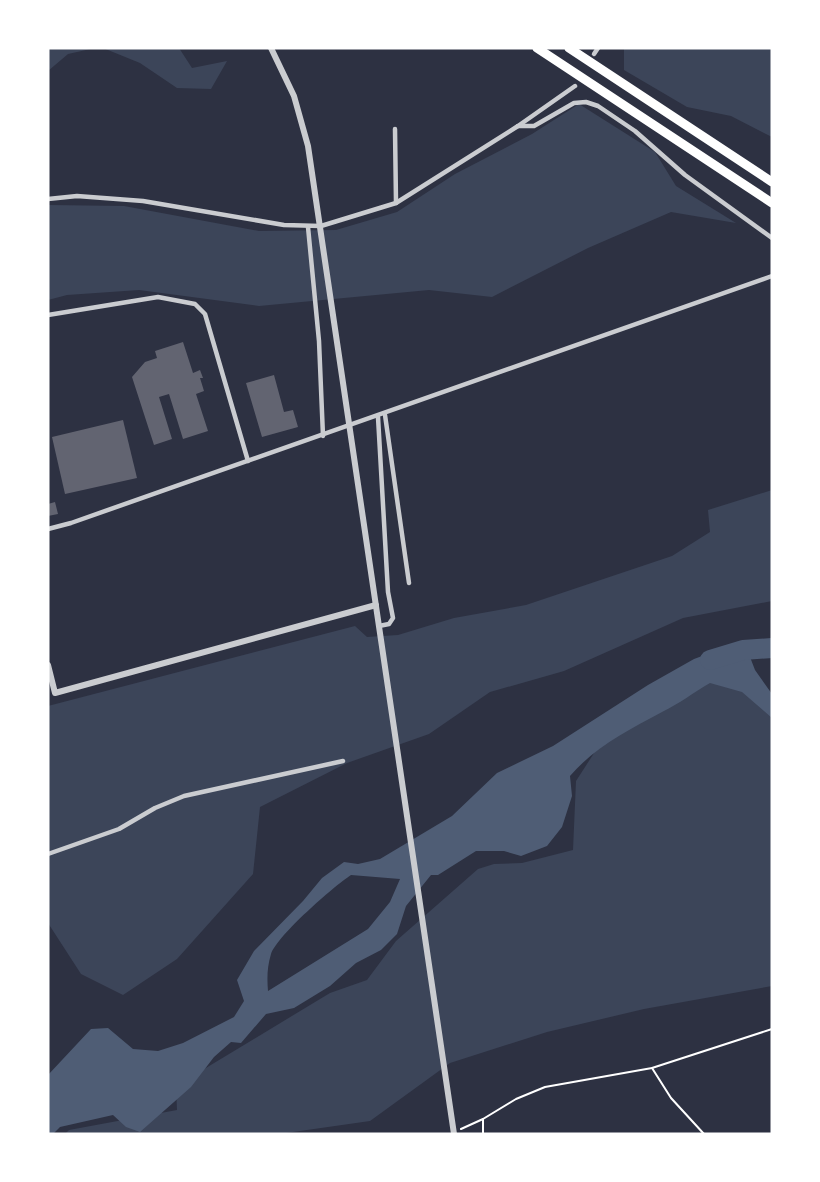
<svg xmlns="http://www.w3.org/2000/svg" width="820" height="1182" viewBox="0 0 820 1182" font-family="'Asap Condensed',sans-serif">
<rect width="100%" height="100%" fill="#2d3142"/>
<!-- green -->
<g fill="#3c4559">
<polygon points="48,48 95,48 68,54 48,71"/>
<polygon points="103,48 179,48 192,68 227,61 211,89 177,88 140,63"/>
<polygon points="624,48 772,48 772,137 731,116 687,107 624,70"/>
<polygon points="579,104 655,152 676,186 736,223 671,212 588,248 492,297 429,290 259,306 139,290 67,295 48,300 48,205 124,206 259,231 336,230 397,212 455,174 532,134"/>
<polygon points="772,490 772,601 683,618 564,671 490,692 429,734 347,763 260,807 253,874 177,959 123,995 81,974 48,923 48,706 355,626 367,637 398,635 454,618 526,605 672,556 710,532 708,510"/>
<polygon points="710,674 772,702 772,986 644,1009 547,1032 450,1063 370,1121 279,1134 65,1134 69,1130 177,1110 176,1086 330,993 367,980 396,941 478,869 494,864 522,863 573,850 576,781 607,733"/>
</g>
<!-- water -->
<path fill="#4f5d75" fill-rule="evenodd" d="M721,649L750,657L755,670L772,694V718L742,692L710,683C694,692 679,704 662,712C627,731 596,746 570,776L572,796L562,827L547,846L521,856L504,851H476L438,875H431L406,906L397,934L381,950L356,963L330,986L294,1008L266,1014L241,1043L231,1042L214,1057L191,1087L140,1132L126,1127L113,1115L60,1127L53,1134H48V1075L91,1029L108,1028L133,1049L158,1051L183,1043L234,1017L244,1001L237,980L254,951L303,901L322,878L344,862L358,864L380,859L452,816L497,773L553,746L648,685L694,659ZM351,875L400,879L390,902L368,929L268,991C267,979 267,967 271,954C278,935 333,887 351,875Z"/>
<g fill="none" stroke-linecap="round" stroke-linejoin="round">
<!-- river -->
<polyline stroke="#4f5d75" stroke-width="20" points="710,660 743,650 772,648"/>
</g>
<!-- building -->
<g fill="#626471">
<polygon points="183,342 193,373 200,370 203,378 200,378 204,391 196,394 208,431 183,439 169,394 159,397 172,439 154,445 132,377 145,362 157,358 155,351"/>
<polygon points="274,375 284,412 293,410 298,427 262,437 246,383"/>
<polygon points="123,420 137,478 65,494 52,437"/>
<polygon points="55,502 58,514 48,516 48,504"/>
</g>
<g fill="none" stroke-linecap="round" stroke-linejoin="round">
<!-- path -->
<g stroke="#fff" stroke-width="2">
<polyline points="652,1068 671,1098 704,1134"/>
<polyline points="461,1129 483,1119 516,1099 545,1087 652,1068 772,1029"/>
<polyline points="483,1134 483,1119"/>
</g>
<!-- minor -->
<g stroke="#caccd0" stroke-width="4.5">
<polyline points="594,54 598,48"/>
<polyline points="518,126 534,126 574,103 586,102 598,106 635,131 685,175 772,238"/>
<polyline points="395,129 396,203"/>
<polyline points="48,199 77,196 143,201 284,225 321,226 396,203 518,126 575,86"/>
<polyline points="308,227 319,341 323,436"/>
<polyline points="48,315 158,297 195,304 205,314 248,461"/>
<polyline points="385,415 409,583"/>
<polyline points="378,417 388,592 393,618 389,624 379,626"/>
<polyline points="48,529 71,523 772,276"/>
<polyline points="48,854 119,829 155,808 184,796 343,761"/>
</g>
<!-- tertiary -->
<g stroke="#caccd0" stroke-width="6">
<polyline points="271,48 294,96 308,146 454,1134"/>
<polyline points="48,665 55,693 376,605"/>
</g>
<!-- motorway -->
<g stroke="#fff" stroke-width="9">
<polyline points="537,48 772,203"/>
<polyline points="569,48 772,182"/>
</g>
</g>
<!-- border -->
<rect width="820" height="1182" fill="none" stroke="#ffffff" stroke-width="99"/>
</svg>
